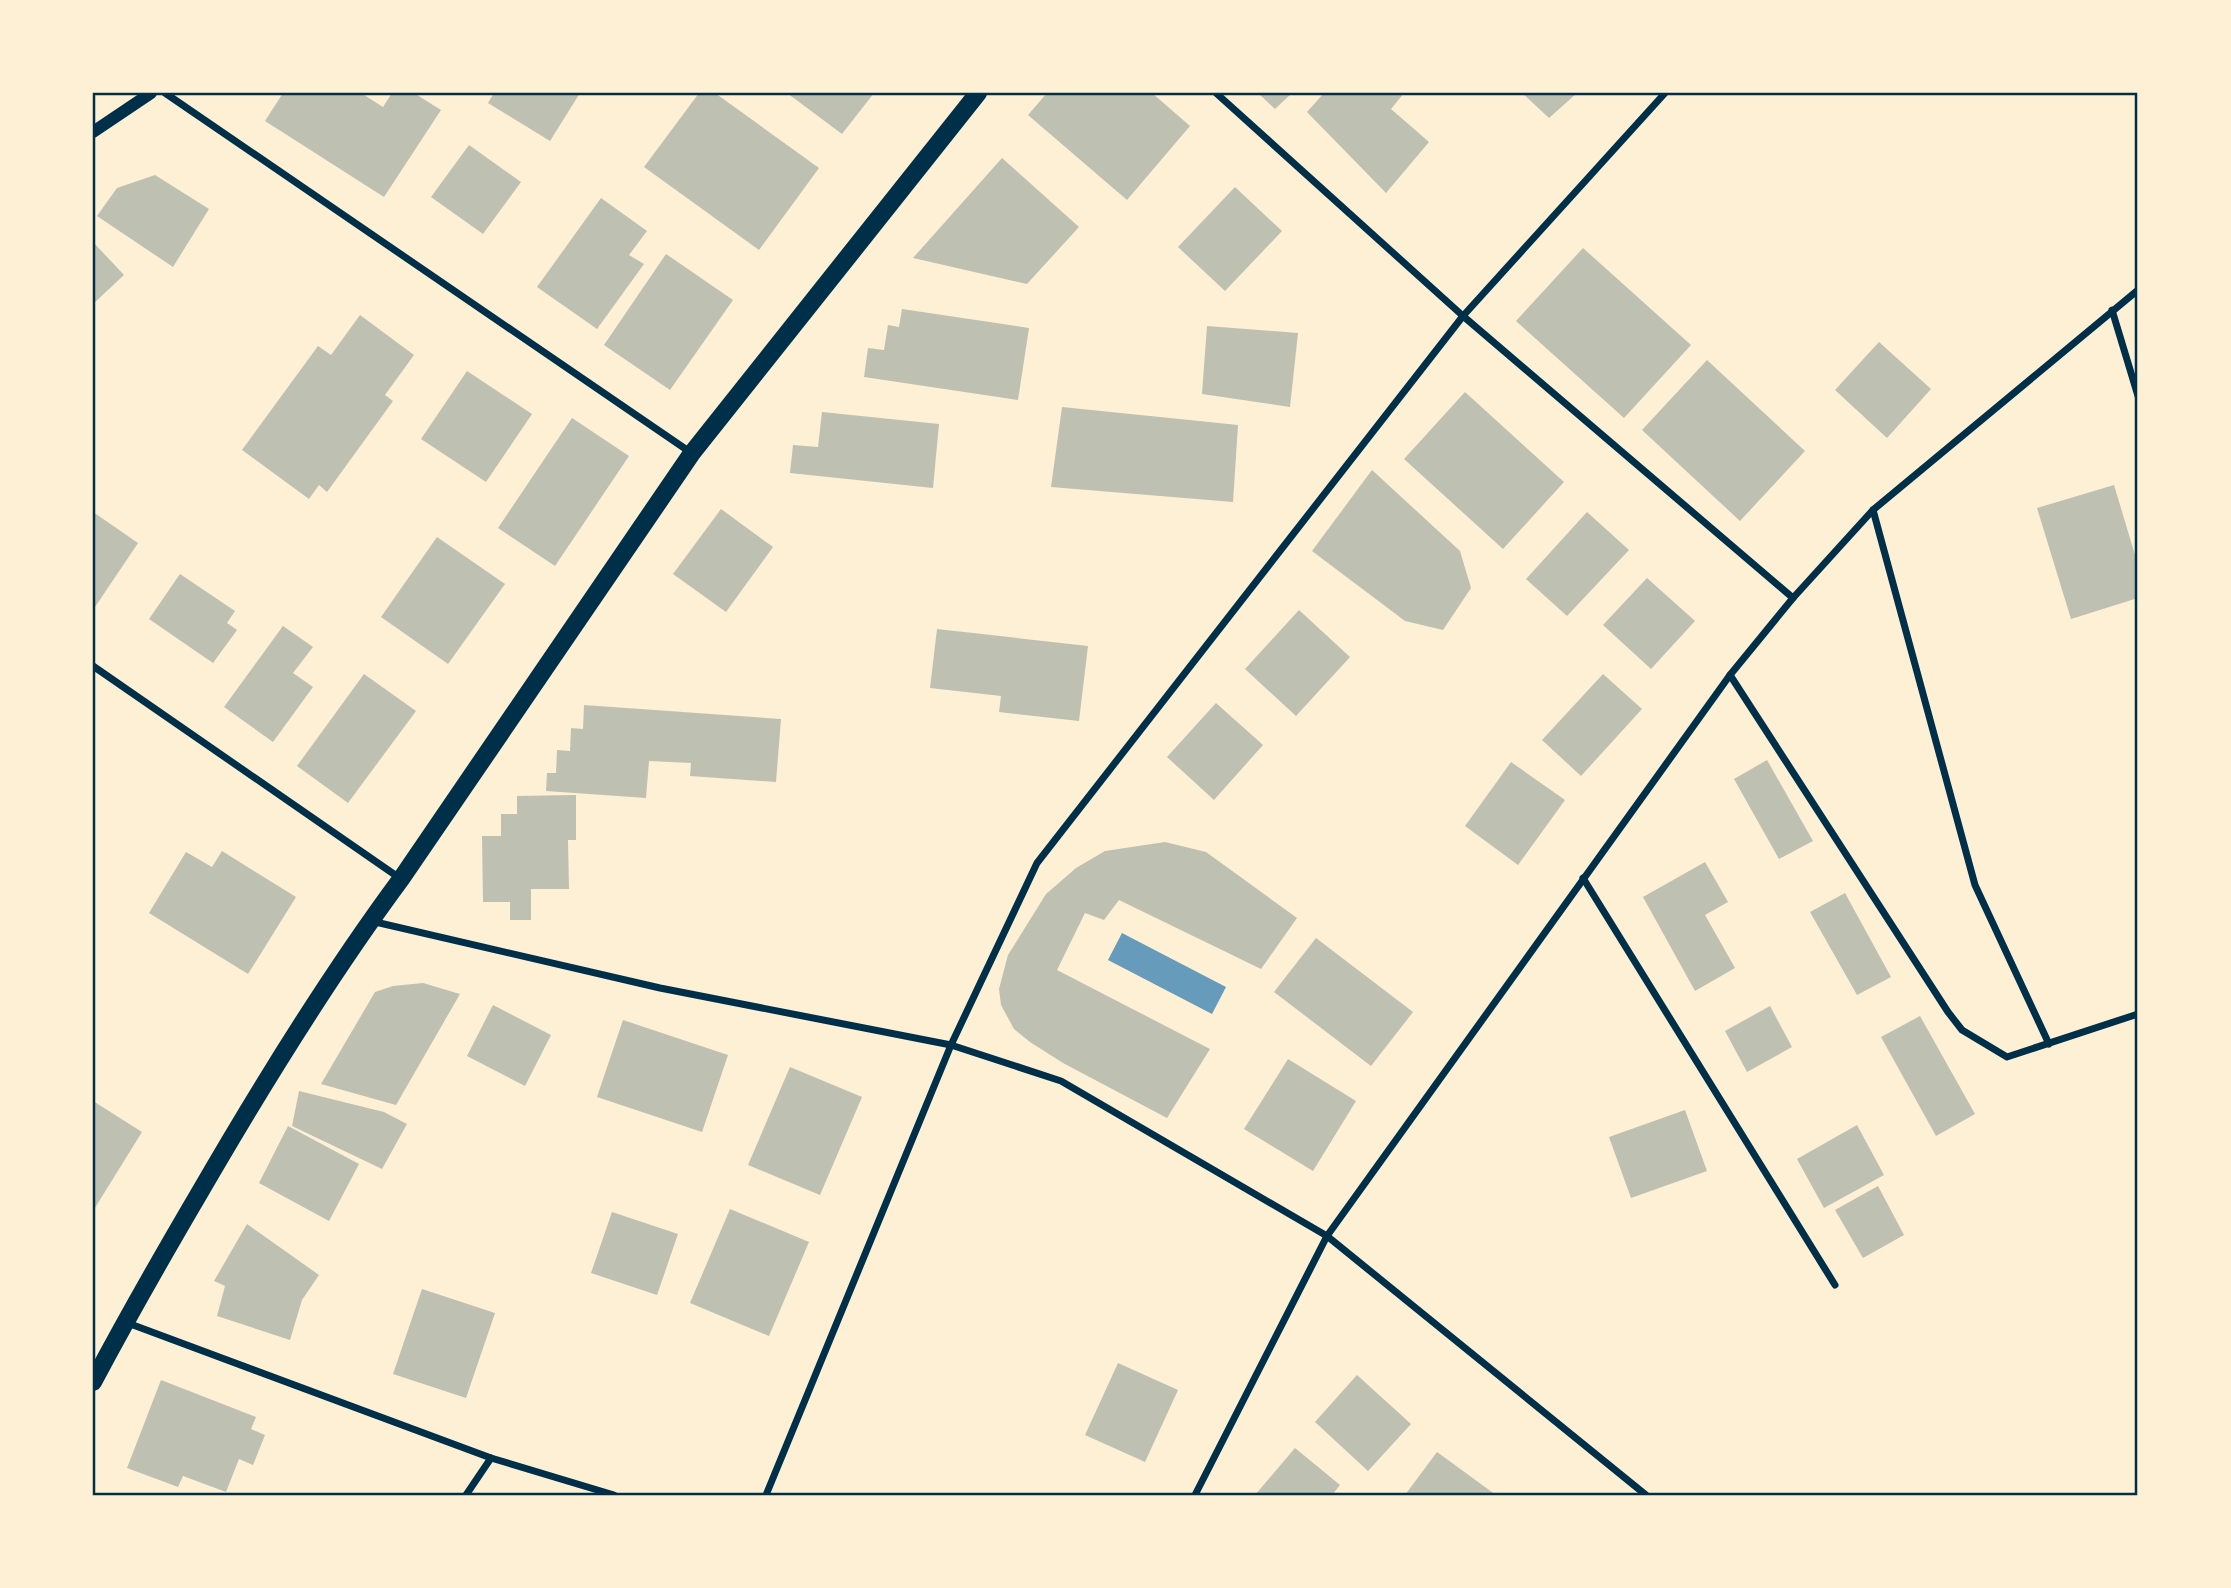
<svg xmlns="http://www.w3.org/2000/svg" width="2231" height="1588" viewBox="0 0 2231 1588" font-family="Georgia,serif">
<rect width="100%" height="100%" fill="#fdf0d5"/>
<!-- water -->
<polygon fill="#669bbc" points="1122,933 1226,987 1212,1014 1108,960"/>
<!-- building -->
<g fill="#bec0b2">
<polygon points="283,93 361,93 383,107 392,93 414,93 441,110 384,197 265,121"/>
<polygon points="494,93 580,93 550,141 488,103"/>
<polygon points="699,93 715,93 819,168 759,250 644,167"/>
<polygon points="787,93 874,93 842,134"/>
<polygon points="1047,93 1152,93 1190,126 1127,200 1028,115"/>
<polygon points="1258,93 1292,93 1275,109"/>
<polygon points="1324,93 1404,93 1391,109 1429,142 1386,193 1307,112"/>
<polygon points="1522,93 1577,93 1549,118"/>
<polygon points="469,145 521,182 483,234 431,197"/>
<polygon points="1002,158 1079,227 1027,284 913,258"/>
<polygon points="155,175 209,209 173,267 97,216 117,188"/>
<polygon points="1235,187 1282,231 1225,291 1178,247"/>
<polygon points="601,198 647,231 629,255 644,264 597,329 537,287"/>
<polygon points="93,242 124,275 93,304"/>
<polygon points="1583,248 1691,345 1624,418 1516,321"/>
<polygon points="666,254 733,300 670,390 604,345"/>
<polygon points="902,309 1029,328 1018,400 864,377 868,348 884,350 888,325 899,327"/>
<polygon points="360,315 414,355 385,395 393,401 327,492 319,485 309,499 242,450 318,346 331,355"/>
<polygon points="1207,326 1298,333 1290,407 1202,394"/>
<polygon points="1879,342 1931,389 1887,438 1835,390"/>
<polygon points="1707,360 1805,451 1740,521 1642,430"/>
<polygon points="467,371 532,414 486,482 421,439"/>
<polygon points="1465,392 1564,482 1503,549 1404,459"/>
<polygon points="1062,407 1238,425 1233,502 1051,487"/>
<polygon points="822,412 939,424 933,488 790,473 793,445 818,447"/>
<polygon points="572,418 629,456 555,566 498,528"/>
<polygon points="1372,470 1460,551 1471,588 1443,630 1405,621 1312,551"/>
<polygon points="2114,485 2138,565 2138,598 2071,619 2037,508"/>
<polygon points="721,509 773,547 726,612 673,574"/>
<polygon points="93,512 138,543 93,610"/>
<polygon points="1587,512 1629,550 1567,616 1526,579"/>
<polygon points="437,537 505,584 448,664 381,617"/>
<polygon points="180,574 235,611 227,623 237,630 213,663 149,619"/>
<polygon points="1647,578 1695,621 1651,669 1603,625"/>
<polygon points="1299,610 1350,657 1296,716 1245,669"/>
<polygon points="283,626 313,647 293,673 313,687 273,742 224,707"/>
<polygon points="937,629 1088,646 1079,721 999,712 1001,696 930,688"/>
<polygon points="364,674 416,711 348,803 297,766"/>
<polygon points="1603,674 1642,709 1581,776 1542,740"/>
<polygon points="1216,703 1263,745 1214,800 1167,757"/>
<polygon points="584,705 781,719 776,782 690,776 691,763 649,761 646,798 546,791 547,773 556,773 557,750 570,751 571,728 583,729"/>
<polygon points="1767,760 1813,841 1779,859 1734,779"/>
<polygon points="1511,762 1565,800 1518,865 1465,826"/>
<polygon points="576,795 576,840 568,840 569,889 531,889 531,920 510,920 510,902 483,902 482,836 501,836 501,814 517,814 517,796"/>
<polygon points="1165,842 1206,852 1297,918 1261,969 1119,900 1104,920 1085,913 1057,970 1210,1049 1167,1118 1063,1063 1030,1042 1014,1029 1001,1005 999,989 1008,955 1046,894 1076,868 1105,851"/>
<polygon points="222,851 296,897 248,974 149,913 186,852 212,867"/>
<polygon points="1705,862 1728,902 1705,915 1735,968 1695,991 1643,897"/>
<polygon points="1845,893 1891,977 1857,995 1810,912"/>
<polygon points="1316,938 1413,1012 1371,1066 1274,992"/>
<polygon points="423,983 460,994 396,1105 321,1084 375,992 393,986"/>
<polygon points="493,1005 551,1035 525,1086 467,1056"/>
<polygon points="1770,1006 1792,1047 1747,1072 1725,1031"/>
<polygon points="1920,1016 1975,1114 1936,1136 1881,1037"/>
<polygon points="623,1020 728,1055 702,1132 597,1097"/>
<polygon points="1288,1059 1356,1101 1313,1171 1244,1129"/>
<polygon points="790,1067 862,1097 820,1195 748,1165"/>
<polygon points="299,1091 384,1112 407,1124 382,1169 292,1126"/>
<polygon points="93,1101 142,1132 93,1211"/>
<polygon points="1685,1110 1707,1171 1631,1198 1609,1137"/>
<polygon points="1857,1125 1884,1175 1824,1208 1797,1159"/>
<polygon points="288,1126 359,1164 329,1221 259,1183"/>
<polygon points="1878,1186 1904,1235 1863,1258 1835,1210"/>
<polygon points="730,1209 809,1242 769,1336 690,1303"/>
<polygon points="612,1212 678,1234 657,1295 591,1273"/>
<polygon points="247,1224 319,1275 302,1300 290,1340 217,1316 225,1286 214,1281"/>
<polygon points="422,1289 495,1313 466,1398 393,1374"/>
<polygon points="1118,1363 1178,1390 1145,1462 1085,1435"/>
<polygon points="1357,1375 1411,1424 1368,1471 1315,1422"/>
<polygon points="161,1380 256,1417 251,1429 265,1435 253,1465 239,1459 226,1492 183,1476 178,1487 127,1468"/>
<polygon points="1295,1448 1340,1485 1332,1495 1255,1495"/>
<polygon points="1437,1452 1496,1495 1405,1495"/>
</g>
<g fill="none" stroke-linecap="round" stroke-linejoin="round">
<!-- minor -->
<g stroke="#003049" stroke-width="7">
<polyline points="165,93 690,452"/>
<polyline points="1216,93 1463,316 1793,598"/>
<polyline points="2112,310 2138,396"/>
<polyline points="1873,510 1975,885 2049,1044"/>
<polyline points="93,666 401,879"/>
<polyline points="1730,675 1948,1012 1962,1030 2007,1057 2138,1014"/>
<polyline points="1583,878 1835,1285"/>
<polyline points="371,921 660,988 951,1045 1061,1081 1327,1236 1646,1495"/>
<polyline points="125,1322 491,1458 614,1495"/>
<polyline points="466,1495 491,1458"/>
<polyline points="766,1495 951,1045 1037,863 1463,316 1665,93"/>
<polyline points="1195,1495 1327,1236 1730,675 1793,598 1873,510 2138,290"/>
</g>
<!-- tertiary -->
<polyline stroke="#003049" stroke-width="12" points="93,132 151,93"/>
<!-- primary -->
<path stroke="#003049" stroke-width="18" d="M93,1382C127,1318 163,1255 200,1192C262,1085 327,979 401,879L692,453L978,93"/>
</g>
<!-- border -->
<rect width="2231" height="1588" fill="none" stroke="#fdf0d5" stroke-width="189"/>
<rect x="94" y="94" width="2042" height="1400" fill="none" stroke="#003049" stroke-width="2.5"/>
</svg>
